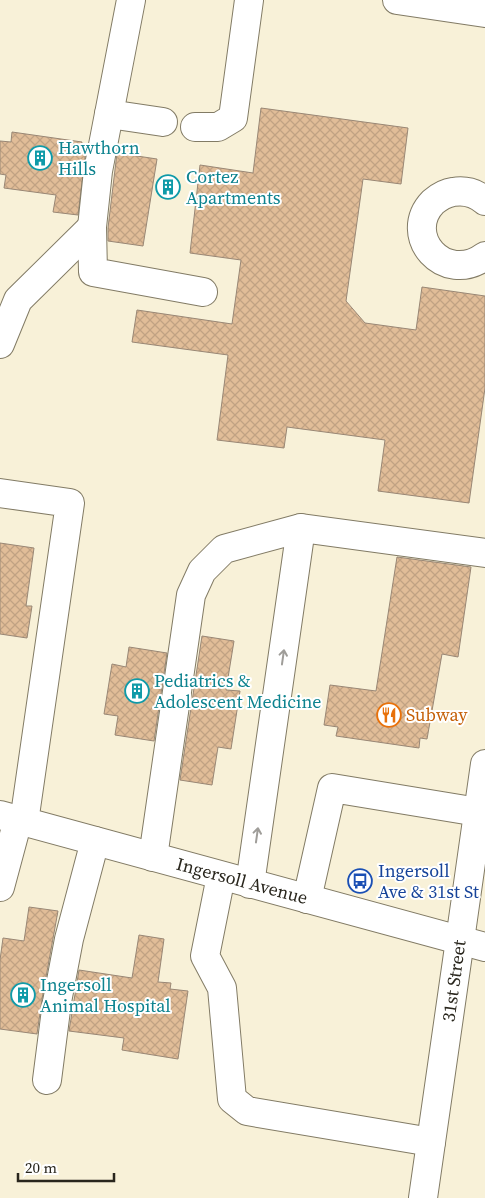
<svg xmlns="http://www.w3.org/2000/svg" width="485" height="1198" viewBox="0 0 485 1198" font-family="'Source Serif 4',serif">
<defs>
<pattern id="building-cross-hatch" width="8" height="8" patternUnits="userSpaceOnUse" patternTransform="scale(1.25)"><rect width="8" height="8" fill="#e1bd98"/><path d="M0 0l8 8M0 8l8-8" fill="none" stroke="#c1a283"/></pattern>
</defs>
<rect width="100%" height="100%" fill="#f8f1d8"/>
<!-- building -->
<g fill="url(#building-cross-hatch)" stroke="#998775">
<polygon points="261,108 408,128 401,184 363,179 346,301 365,323 416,330 422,287 485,296 485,388 469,503 378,491 385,440 287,427 284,448 217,440 228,355 132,342 137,310 232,324 241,260 190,253 200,165 253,173"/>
<polygon points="12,132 82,142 81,148 86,149 78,215 53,212 56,195 4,188 6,175 0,174 0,141 11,142"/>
<polygon points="117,153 157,159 143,246 108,241 108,228"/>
<polygon points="0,543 34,548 26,606 32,606 27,638 0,634"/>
<polygon points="397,557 471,567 458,657 442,654 427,739 420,738 419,748 336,736 338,727 324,725 330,685 376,691"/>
<polygon points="202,636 234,641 226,690 240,691 231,749 218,747 212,785 180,780"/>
<polygon points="129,647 167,653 154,741 115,735 118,716 104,714 112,664 126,667"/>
<polygon points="29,907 58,911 42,999 37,1034 0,1029 0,960 3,938 24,941"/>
<polygon points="139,935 164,939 158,982 171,983 170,989 188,991 178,1059 122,1050 124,1038 69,1031 79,970 132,978"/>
</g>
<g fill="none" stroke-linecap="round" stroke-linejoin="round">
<!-- minor casing -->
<g stroke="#827b65" stroke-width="30">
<g id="minor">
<polyline points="131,0 98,171 92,227 93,272 203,292"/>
<polyline points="109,114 163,122"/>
<polyline points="195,127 218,127 233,118 249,0"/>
<path d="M485,201C476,193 465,190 453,192C445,193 439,197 433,202C401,235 444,286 485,256"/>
<polyline points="0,344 18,300 92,227"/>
<polyline points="0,493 70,503 24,822"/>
<polyline points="153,857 191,595 202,571 224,549 301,528 485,553"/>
<polyline points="221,876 205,956 222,988 232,1099 247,1111 431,1142"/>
<polyline points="250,884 301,528"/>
<polyline points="0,887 18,820"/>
<polyline points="307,899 332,788 478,812"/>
<polyline points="460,940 485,764"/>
<polyline points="47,1080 57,1002 69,939 95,841"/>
</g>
</g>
<!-- major casing -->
<g stroke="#827b65" stroke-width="30">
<g id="major">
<polyline points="397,0 485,13"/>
<polyline points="0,815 485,947"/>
<polyline points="423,1198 460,940"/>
</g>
</g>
<!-- minor -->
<use href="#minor" stroke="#fff" stroke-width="28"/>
<!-- major -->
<use href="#major" stroke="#fff" stroke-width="28"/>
</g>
<!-- one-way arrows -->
<defs><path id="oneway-shaft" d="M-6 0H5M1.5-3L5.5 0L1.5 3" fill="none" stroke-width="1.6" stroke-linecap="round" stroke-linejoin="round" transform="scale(1.25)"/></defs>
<g stroke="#9f9d99">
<use href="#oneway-shaft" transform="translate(283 657) rotate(-82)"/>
<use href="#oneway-shaft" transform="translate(257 835) rotate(-82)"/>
</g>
<!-- icons -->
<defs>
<g id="building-ring" transform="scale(1.25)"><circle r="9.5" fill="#fff" stroke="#0f9aa8" stroke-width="1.5"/><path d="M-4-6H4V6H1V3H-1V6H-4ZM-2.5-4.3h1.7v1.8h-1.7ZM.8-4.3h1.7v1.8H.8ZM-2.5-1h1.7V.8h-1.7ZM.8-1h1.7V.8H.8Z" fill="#0f9aa8"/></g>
<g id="restaurant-ring" transform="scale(1.25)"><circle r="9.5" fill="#fff" stroke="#e8710a" stroke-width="1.5"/><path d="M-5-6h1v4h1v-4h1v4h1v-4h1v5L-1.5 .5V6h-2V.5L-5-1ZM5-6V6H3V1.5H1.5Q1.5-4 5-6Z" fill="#e8710a"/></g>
<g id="bus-ring" transform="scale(1.25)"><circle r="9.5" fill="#fff" stroke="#1a4fb4" stroke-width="1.5"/><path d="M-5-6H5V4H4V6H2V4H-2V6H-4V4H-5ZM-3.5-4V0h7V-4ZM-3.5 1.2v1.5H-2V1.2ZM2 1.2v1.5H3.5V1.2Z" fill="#1a4fb4"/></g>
</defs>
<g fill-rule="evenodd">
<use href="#building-ring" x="40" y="158"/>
<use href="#building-ring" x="168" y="187"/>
<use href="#building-ring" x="137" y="691"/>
<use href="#restaurant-ring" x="389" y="715"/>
<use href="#bus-ring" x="360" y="881"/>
<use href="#building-ring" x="23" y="995"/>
</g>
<g text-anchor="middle" stroke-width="4" stroke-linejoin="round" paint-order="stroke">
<!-- culture labels -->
<g font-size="18" fill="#0d838f" stroke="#fff" text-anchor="start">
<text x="58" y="154">Hawthorn<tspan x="58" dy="21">Hills</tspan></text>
<text x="186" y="183">Cortez<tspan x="186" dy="21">Apartments</tspan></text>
<text x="154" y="687">Pediatrics &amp;<tspan x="154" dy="21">Adolescent Medicine</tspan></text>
<text x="40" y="991">Ingersoll<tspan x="40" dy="21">Animal Hospital</tspan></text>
</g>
<!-- food labels -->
<g font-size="18" fill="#c56008" stroke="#fff" text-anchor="start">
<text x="406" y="721">Subway</text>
</g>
<!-- transit labels -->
<g font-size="18" fill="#164399" stroke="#fff" text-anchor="start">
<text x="378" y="877">Ingersoll<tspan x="378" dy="21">Ave &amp; 31st St</tspan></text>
</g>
<!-- street labels -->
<g font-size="18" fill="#29261d" stroke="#fff">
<text transform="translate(242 881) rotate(15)" y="6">Ingersoll Avenue</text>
<text transform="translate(454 981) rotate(-82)" y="6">31st Street</text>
</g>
</g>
<!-- scale -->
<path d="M18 1173v8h96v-8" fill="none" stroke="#29261d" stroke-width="2.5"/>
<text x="25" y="1173" font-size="15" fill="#29261d" stroke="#ffffff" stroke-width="4" paint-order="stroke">20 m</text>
</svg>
